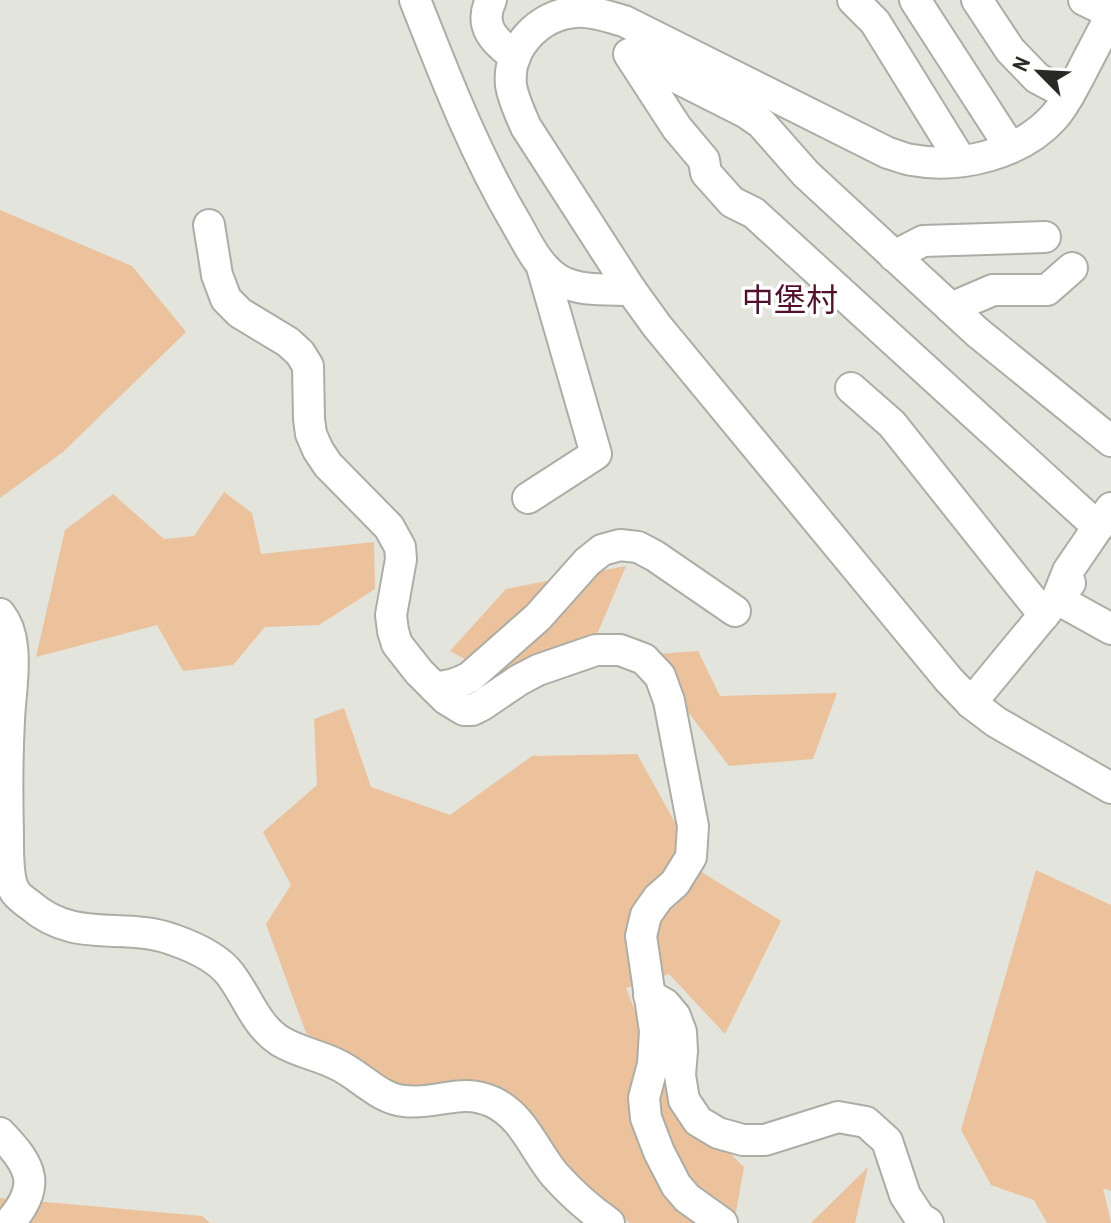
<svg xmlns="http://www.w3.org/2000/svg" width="1111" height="1223" viewBox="0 0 1111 1223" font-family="'Archivo Narrow','Noto Sans SC',sans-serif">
<rect width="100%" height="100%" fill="#e3e4dc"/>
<!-- green -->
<g fill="#ebc29b">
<polygon points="0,210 132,266 186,332 63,452 0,498"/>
<polygon points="224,492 252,513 261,554 374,542 375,589 319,625 265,627 233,665 183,671 157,625 36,657 65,530 113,494 164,539 194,536"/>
<polygon points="626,566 598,632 494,675 450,651 506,589"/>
<polygon points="698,651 720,696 837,693 813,759 729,766 679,700 657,654"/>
<polygon points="344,708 371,787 450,815 532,756 637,754 703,873 781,921 725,1034 669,974 626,988 667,1092 744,1167 734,1223 630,1223 565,1168 509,1096 397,1089 306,1033 266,924 291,885 263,832 317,785 314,719"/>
<polygon points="1036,870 1111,905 1111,1191 1103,1188 1111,1223 1047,1223 1034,1200 991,1185 961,1130"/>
<polygon points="868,1167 855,1223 811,1223"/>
<polygon points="0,1198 202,1216 210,1223 0,1223"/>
</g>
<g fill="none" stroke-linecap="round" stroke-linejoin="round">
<!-- minor casing -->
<g stroke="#acada5" stroke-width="34">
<g id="minor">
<path d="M415,0C445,76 474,152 516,223C528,244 538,267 559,280C580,292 608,289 631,290"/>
<path d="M491,0C478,27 495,41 515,57"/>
<polyline points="853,0 875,22 961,161"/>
<polyline points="915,0 1010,147"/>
<polyline points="977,0 1010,50 1037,78 1069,95"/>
<polyline points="1084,0 1111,13"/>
<path d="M1111,15C1101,35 1090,55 1080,75C1072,89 1065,105 1054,117C1021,154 960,169 912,160C904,159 896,155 888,153L624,21C609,17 591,10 575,12C539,15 507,48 511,85C513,99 520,113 526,127L631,290L657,326L949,680L971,703L996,722L1111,788"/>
<polyline points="629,54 677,128 704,160 706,173 732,202 754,213 1098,527"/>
<polyline points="630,54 745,112 761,123 806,174 977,332 1111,441"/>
<polyline points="209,225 217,275 226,299 240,313 288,342 300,353 308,366 309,419 311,434 318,450 328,465 389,527 400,547 401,559 391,615 393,631 397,644 419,672 446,699 464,710 472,710 482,705 519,680 538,670 596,650 620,650 644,659 660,676 669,701 693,826 691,857 675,883 658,898 646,915 641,936 655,1031 653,1064 644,1098 646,1118 659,1152 676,1185 687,1198 722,1223"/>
<polyline points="894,256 923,241 1045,237"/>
<polyline points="951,308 993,290 1047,290 1072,268"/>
<polyline points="851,388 892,424 1044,615"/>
<polyline points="528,498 596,454 542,267"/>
<polyline points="1070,583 1057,599 1111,629"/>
<path d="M0,614C8,624 11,635 12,647C15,670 10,696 9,720C7,758 7,796 8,834C8,850 7,881 16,893C20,898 26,902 30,905C76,945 124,921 174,940C194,947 217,957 230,974C247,996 256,1026 280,1041C298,1052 318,1055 336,1064C359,1074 379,1099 404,1101C437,1105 461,1087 493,1102C524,1117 534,1150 555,1175C571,1193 589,1209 609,1223"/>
<path d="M434,687C448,687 458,684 470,677L538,617L587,562L602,550L620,545L638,547L655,556L735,611"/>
<polyline points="971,703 1057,599 1068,571 1111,508"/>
<polyline points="649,995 665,1004 675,1016 681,1032 682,1051 680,1075 684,1100 698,1121 718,1133 743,1140 765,1140 838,1117 866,1122 887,1141 905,1195 920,1218 928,1223"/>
<path d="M0,1133C32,1166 42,1186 9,1223"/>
</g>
</g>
<!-- minor -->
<use href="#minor" stroke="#fff" stroke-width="30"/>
</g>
<g text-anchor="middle" stroke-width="7" stroke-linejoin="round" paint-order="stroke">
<!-- quarter labels -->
<g font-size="32" fill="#52102c" stroke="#fffffe">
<text x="790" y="311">中堡村</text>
</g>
</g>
<!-- north arrow -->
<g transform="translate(1039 72) rotate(294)" stroke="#fffffe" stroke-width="6" paint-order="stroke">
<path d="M0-6L14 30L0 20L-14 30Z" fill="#292926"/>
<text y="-12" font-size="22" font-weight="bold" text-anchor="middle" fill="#292926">N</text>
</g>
</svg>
